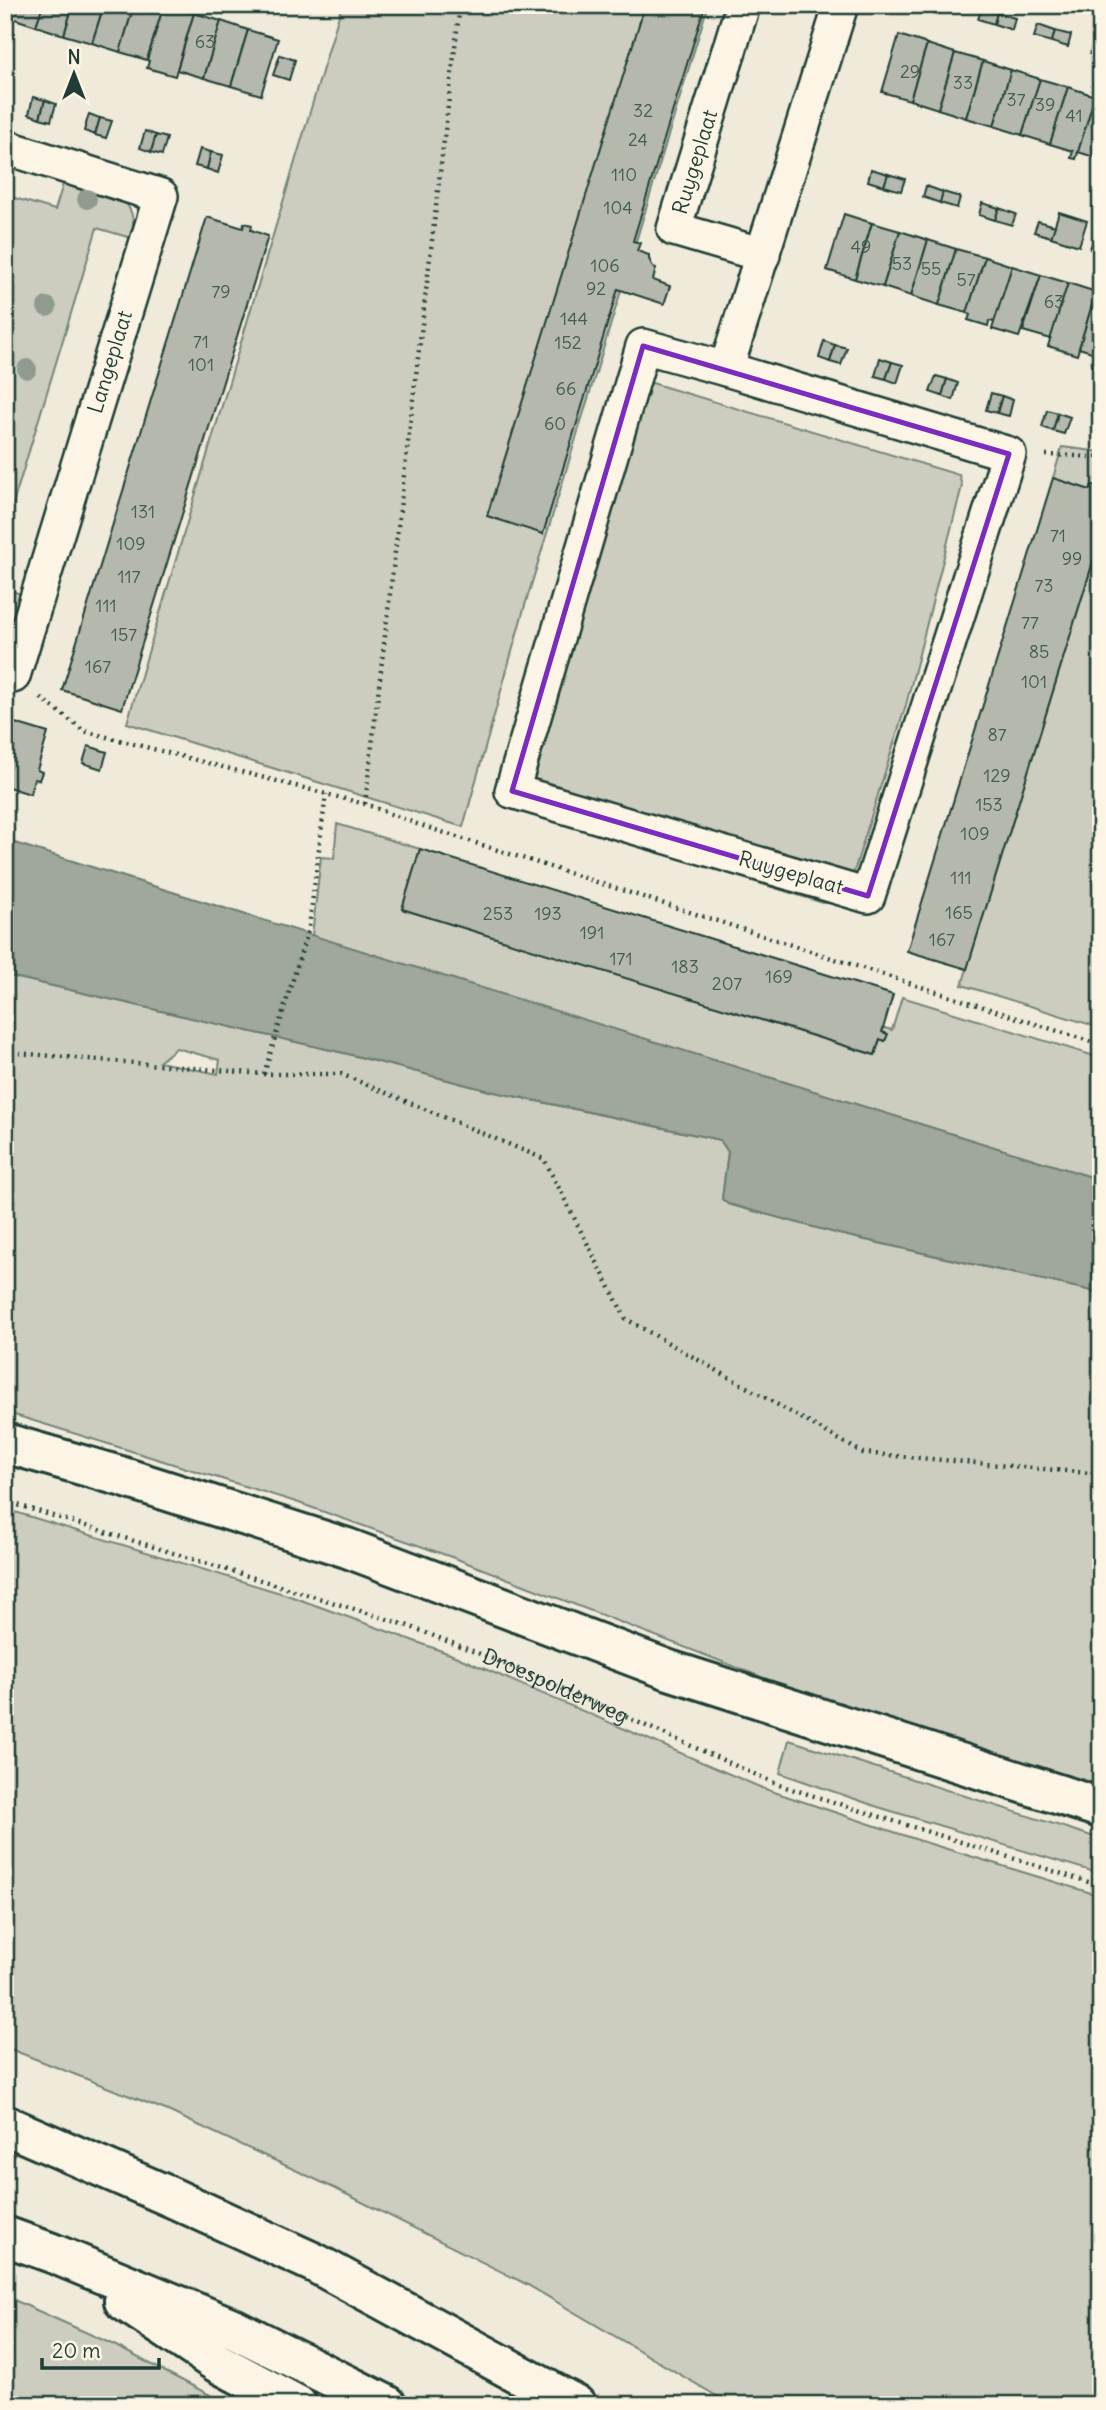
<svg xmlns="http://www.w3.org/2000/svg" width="1106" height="2410" viewBox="0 0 1106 2410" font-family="Delius,sans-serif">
<rect width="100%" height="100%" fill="#efeada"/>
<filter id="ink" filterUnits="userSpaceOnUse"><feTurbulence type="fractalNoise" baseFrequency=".0143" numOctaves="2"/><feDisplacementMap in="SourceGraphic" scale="14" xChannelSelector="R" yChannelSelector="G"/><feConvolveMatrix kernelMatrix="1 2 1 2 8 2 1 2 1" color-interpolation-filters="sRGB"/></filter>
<g filter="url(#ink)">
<!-- green -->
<g fill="#cccdbf" stroke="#76857a" stroke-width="2" fill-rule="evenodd">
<polygon points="342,5 708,5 523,612 463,827 127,723"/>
<path d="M65,178C77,183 121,197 127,205C134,214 134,227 131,238L97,228L5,530V195L55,210Z"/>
<polygon points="652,383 959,475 962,486 906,705 846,897 842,903 823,903 521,809 642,386"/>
<polygon points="1062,447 1101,452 1101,493 1098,492 1099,486 1092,485 1090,490 1053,478"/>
<polygon points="1101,536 1101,1028 962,985"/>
<polygon points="5,589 21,594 11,626 5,634"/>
<polygon points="337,824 420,849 402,909 874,1055 880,1039 885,1041 887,1034 882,1032 884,1028 892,1030 902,997 1101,1058 1101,1180 312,936 321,857 334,858"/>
<path d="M5,975L348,1054L490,1091L720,1140L728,1151L722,1199L728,1204L839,1234L1101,1293V1785L954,1741L772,1681L457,1559L296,1502L5,1412ZM176,1048L220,1060L218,1074L159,1062Z"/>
<polygon points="5,1509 287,1595 450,1654 762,1788 921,1841 1101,1896 1101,2405 732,2405 526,2284 334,2188 168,2111 5,2047"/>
<polygon points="789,1740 1101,1839 1101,1874 878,1807 780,1773"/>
<polygon points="5,2296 114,2345 229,2405 5,2405"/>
</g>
<!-- water -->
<polygon fill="#9fa89a" stroke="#6c7d71" stroke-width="2" points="5,840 1101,1180 1101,1293 839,1234 728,1204 722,1199 728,1152 720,1140 490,1091 348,1054 5,975"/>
<!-- building -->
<g fill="#b5b9ad" stroke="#1f3d34" stroke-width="2">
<polygon points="12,5 43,5 36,26 9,17"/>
<polygon points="43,5 73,5 64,35 36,26"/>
<polygon points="73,5 104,5 92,43 64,35"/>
<polygon points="104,5 134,5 120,52 92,43"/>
<polygon points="134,5 164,5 147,60 120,52"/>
<polygon points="164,5 194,13 175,76 147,68 149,61 147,60"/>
<polygon points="645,5 705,5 633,241 640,243 637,251 649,255 649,259 653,267 656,268 653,280 670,286 664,304 618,289 543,534 487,516"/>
<polygon points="982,8 997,13 994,24 978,19"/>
<polygon points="194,13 221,21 204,78 177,70"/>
<polygon points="997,13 1015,18 1012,30 994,24"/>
<polygon points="221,21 248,30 231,86 204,78"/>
<polygon points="1038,25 1055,31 1052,42 1034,37"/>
<polygon points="248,30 278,39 261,95 231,86"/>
<polygon points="1055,31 1071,35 1068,47 1052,42"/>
<polygon points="899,35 927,44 910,100 882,92"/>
<polygon points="1093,42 1101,44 1101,57 1090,54"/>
<polygon points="927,44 955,53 938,109 910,100"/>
<polygon points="955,53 983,61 966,118 938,109"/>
<polygon points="280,55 295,60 289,80 273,75"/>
<polygon points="983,61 1011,70 994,126 966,118"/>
<polygon points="1011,70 1040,79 1022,135 994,126"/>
<polygon points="1040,79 1068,87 1050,144 1022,135"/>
<polygon points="1068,87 1095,96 1076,159 1071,158 1073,151 1050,144"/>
<polygon points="1095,96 1101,98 1101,159 1078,152"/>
<polygon points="33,97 45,100 40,118 29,114"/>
<polygon points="45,100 56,104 51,121 40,118"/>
<polygon points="89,114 100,118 95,135 84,131"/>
<polygon points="100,118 112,121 106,138 95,135"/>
<polygon points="145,131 156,135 151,152 140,148"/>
<polygon points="156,135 167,138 162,155 151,152"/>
<polygon points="200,149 211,152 207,169 195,166"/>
<polygon points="211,152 223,155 218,173 207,169"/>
<polygon points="871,169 888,174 884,186 868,181"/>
<polygon points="888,174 905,179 901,191 884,186"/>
<polygon points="926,186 943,192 940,203 923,197"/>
<polygon points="943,192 960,197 957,208 940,203"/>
<polygon points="982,203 999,208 995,220 979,215"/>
<polygon points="999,208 1016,214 1012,225 995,220"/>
<polygon points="1059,212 1087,221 1079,246 1051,237"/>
<polygon points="844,214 872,223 855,279 827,270"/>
<polygon points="207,217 243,228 244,223 252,225 251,230 268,236 122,709 62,690"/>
<polygon points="1038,221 1055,226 1051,237 1034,232"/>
<polygon points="872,223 900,231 883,287 855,279"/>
<polygon points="900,231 928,240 911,296 883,287"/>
<polygon points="1094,238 1101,240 1101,253 1090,249"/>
<polygon points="928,240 956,249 939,305 911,296"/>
<polygon points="956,249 985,257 967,313 939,305"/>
<polygon points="985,257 1012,266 995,322 989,321 988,326 968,320 970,315 967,313"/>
<polygon points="1012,266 1041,275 1019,337 992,329"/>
<polygon points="1041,275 1068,283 1051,339 1023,331"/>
<polygon points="1068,283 1096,292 1077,355 1048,346"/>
<polygon points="1096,292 1101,293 1101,355 1079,348"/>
<polygon points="824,341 835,345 830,362 819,358"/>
<polygon points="835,345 847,348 841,365 830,362"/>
<polygon points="880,358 892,362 886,379 875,376"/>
<polygon points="892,362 903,365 897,383 886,379"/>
<polygon points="936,376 947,379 942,396 930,392"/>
<polygon points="947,379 958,383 953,400 942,396"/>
<polygon points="991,393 1002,396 997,413 986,410"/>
<polygon points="1002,396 1013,400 1009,416 997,413"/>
<polygon points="1047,410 1058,413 1053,431 1042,427"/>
<polygon points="1058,413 1070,417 1064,434 1053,431"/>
<polygon points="1053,478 1090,490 1092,485 1099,486 1098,492 1101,493 1101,536 967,969 907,951"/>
<polygon points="5,720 48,733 37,770 42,772 39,780 34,779 30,794 5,786"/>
<polygon points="88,746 107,752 102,769 83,763"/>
<polygon points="420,849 893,995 882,1032 888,1034 885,1041 880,1039 875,1055 402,909"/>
</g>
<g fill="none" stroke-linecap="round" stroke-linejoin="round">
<!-- street casing -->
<g stroke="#1f3d34" stroke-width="38">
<g id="street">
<polyline points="743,5 674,229 763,255"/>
<polyline points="5,147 161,196 13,676 5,674"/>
<polygon points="643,346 726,369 1009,454 868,896 512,791"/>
<polyline points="726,369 841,5"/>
</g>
</g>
<!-- secondary casing -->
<g stroke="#1f3d34" stroke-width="44">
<polyline id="secondary" points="5,1443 120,1476 347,1548 669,1670 1101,1808"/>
</g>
<!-- highway casing -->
<g stroke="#1f3d34" stroke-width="44">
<g id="highway">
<polyline points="5,2125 173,2198 315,2263 576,2405"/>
<polyline points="5,2236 52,2253 233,2328 387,2405"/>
<polyline points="124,2301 216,2362 297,2405"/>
</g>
</g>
<!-- path -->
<g stroke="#1f3d34" stroke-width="4.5" stroke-dasharray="2 5" stroke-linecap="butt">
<polyline points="1046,455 1101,457"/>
<polyline points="41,698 84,731 365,804 417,824 1101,1045"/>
<polyline points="365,804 460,5"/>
<polyline points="5,1052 264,1074 341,1074 544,1159 626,1319 863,1453 1101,1474"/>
<polyline points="264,1074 309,927 326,794"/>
<polyline points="1092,1474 1101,1434"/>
<path id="s1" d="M5,1501L406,1625L516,1668L779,1785L1101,1886"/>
</g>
<!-- street -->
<use href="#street" stroke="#fcf5e5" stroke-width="33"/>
<!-- secondary -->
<use href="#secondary" stroke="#fcf5e5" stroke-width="38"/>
<!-- highway -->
<use href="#highway" stroke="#fcf5e5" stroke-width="38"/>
</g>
<!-- trees -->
<g fill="#909b8e">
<circle cx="87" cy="199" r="10"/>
<circle cx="47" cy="307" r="10"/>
<circle cx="27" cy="369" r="10"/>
</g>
</g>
<!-- marked area -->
<path fill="none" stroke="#7b2cbf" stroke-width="5" stroke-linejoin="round" d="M643,346L1009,454L868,896L512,791Z"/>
<g text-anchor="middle" stroke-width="5" stroke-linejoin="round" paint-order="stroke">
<!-- number labels -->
<g font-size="18" fill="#445c52">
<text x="205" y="48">63</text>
<text x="910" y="78">29</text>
<text x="963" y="89">33</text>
<text x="1016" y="106">37</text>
<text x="1045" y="111">39</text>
<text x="643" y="117">32</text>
<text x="1074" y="122">41</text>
<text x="638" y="146">24</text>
<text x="624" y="181">110</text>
<text x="618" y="214">104</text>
<text x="861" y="253">49</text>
<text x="902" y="270">53</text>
<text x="605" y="272">106</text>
<text x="931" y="275">55</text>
<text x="966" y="286">57</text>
<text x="596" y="295">92</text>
<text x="221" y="298">79</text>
<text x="1054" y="308">63</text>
<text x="574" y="325">144</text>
<text x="201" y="348">71</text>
<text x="568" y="349">152</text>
<text x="201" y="371">101</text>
<text x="566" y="395">66</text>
<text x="555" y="430">60</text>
<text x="143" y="518">131</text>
<text x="1058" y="542">71</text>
<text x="131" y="550">109</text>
<text x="1072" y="565">99</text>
<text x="129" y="583">117</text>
<text x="1044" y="592">73</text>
<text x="106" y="612">111</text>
<text x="1030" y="629">77</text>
<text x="124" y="641">157</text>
<text x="1039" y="658">85</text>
<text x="98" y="673">167</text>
<text x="1034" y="688">101</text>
<text x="997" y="741">87</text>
<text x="997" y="782">129</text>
<text x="989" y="811">153</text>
<text x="975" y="840">109</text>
<text x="961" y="884">111</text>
<text x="959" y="919">165</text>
<text x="498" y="920">253</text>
<text x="548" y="920">193</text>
<text x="592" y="939">191</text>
<text x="942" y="946">167</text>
<text x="621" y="965">171</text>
<text x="685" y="973">183</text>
<text x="779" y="983">169</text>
<text x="727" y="990">207</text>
</g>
<!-- street labels -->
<g font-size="21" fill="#1f3d34" stroke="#fcf5e5">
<text transform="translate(695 162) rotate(-73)" y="7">Ruygeplaat</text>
<text transform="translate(110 362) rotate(-73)" y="7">Langeplaat</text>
<text transform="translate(791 873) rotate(16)" y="7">Ruygeplaat</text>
<text dy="7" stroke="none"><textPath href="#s1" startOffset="581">Droespolderweg</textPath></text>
</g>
</g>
<!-- margin -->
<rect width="1106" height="2410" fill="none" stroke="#fcf5e5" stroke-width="28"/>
<rect x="14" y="14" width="1078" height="2382" fill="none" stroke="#1f3d34" stroke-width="2.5" filter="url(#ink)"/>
<!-- north arrow -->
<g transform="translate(74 74)" stroke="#fcf5e5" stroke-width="5" paint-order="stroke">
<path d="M0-5L12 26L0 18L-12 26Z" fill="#1f3d34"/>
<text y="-10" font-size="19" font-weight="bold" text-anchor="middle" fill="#1f3d34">N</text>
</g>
<!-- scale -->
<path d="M42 2358v10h117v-10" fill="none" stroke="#1f3d34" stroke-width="3.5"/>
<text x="52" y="2358" font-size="21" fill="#1f3d34" stroke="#fcf5e5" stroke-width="5" paint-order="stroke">20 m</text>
</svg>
